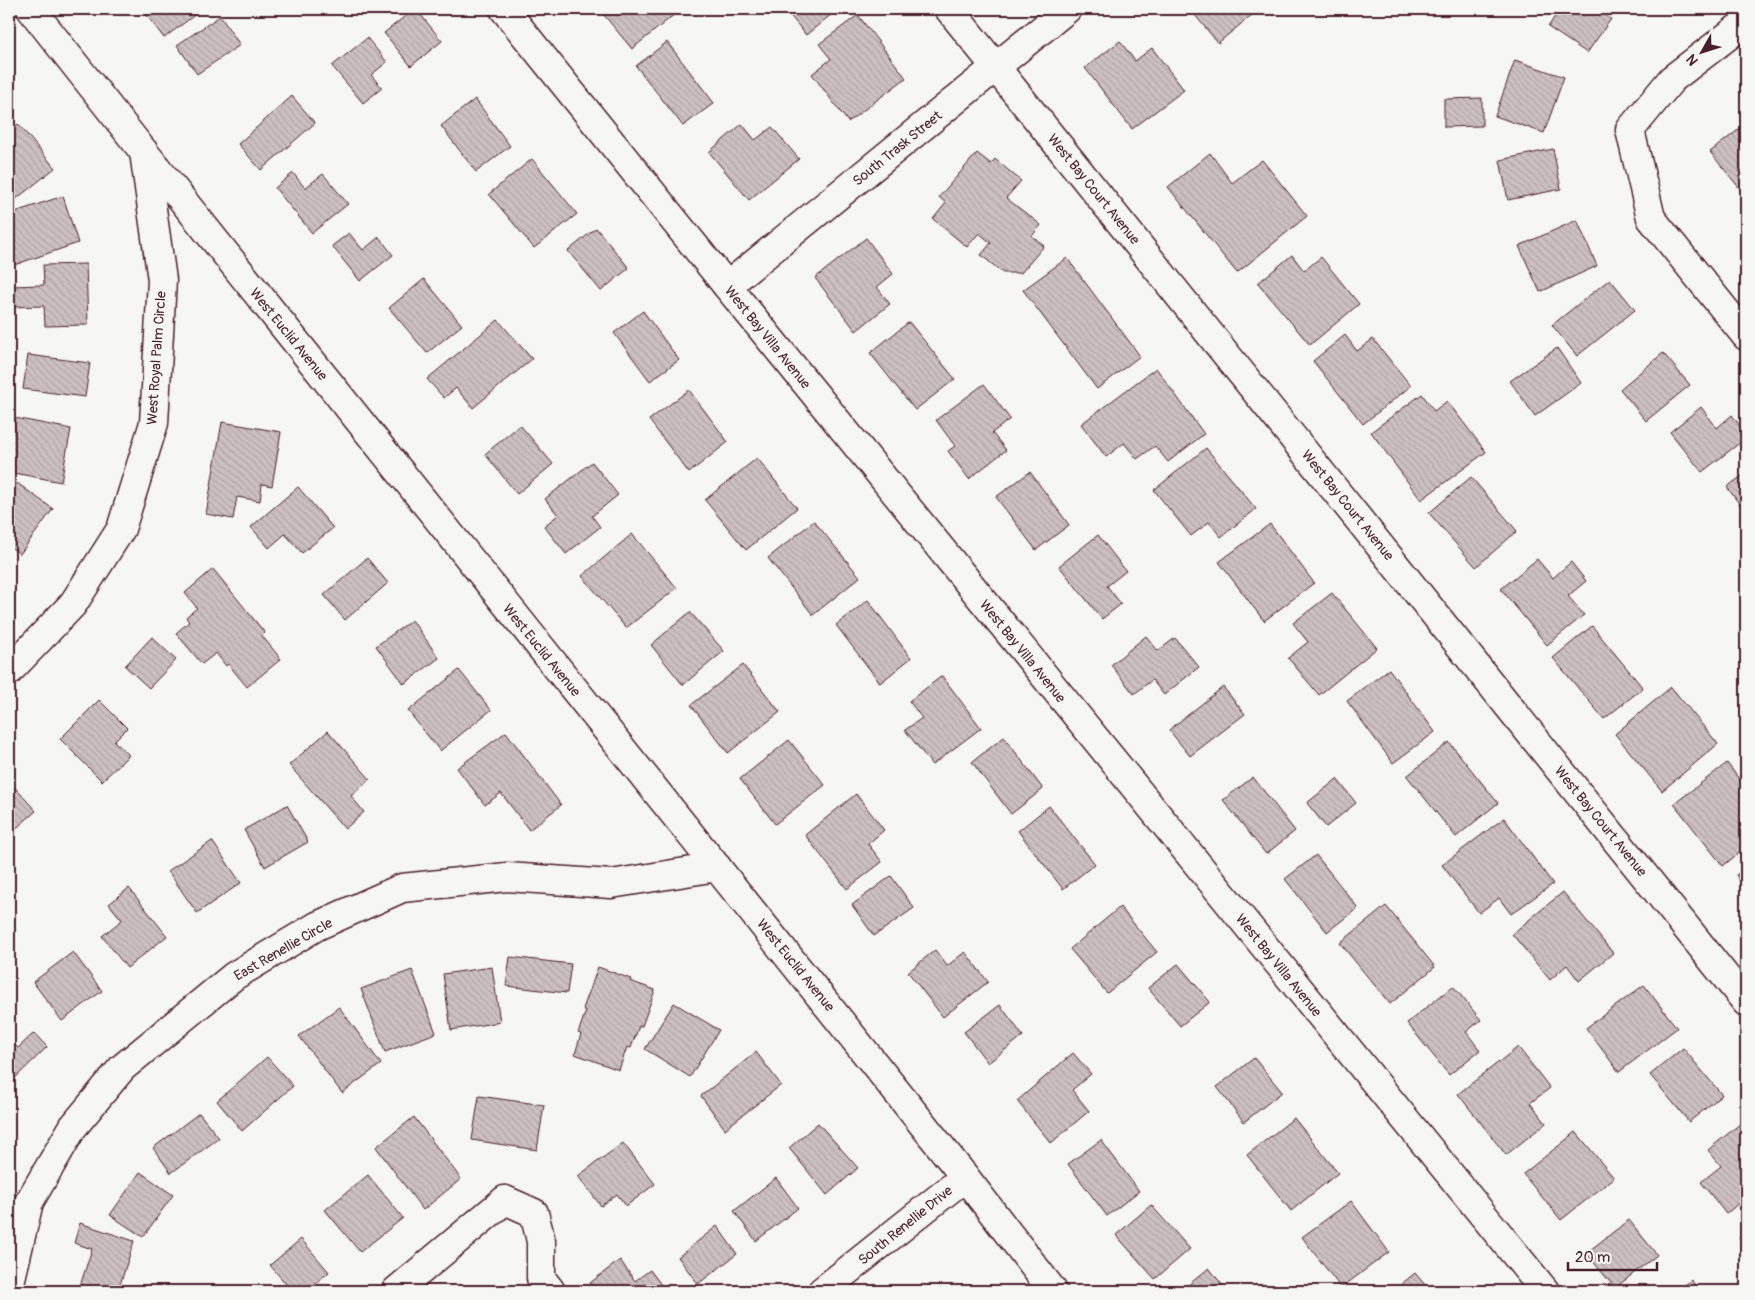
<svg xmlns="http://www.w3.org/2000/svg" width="1755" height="1300" viewBox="0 0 1755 1300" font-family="Pangolin,sans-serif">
<defs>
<pattern id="building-back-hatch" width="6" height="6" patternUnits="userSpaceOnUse" patternTransform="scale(1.25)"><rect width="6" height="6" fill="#ccc1c0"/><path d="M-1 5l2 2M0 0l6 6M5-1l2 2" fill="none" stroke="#b1a5a5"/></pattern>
</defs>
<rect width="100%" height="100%" fill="#f6f6f2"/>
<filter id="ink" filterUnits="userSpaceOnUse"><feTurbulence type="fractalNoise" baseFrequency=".02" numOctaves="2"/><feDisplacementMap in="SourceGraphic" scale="10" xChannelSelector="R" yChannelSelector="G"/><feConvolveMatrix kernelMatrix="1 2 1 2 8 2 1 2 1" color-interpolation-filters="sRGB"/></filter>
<g filter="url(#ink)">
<!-- building -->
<g fill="url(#building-back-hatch)" stroke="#4a1f2b">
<polygon points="142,9 198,9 200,11 164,38"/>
<polygon points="414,9 416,9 442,41 411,66 384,33"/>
<polygon points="599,9 681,9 632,49"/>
<polygon points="785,9 838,9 806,35"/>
<polygon points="1190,9 1259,9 1218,43"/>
<polygon points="1560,9 1596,9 1611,19 1587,53 1548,27"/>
<polygon points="858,15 906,78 848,122 812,74 831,59 819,44"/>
<polygon points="220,16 240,45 197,74 177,45"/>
<polygon points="367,38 387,62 371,75 382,88 363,103 332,66"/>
<polygon points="1120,41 1135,61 1152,48 1184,90 1132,129 1085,68"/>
<polygon points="667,42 714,103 683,126 636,66"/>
<polygon points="1515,60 1564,77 1544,133 1495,116"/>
<polygon points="292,96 315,123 261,170 238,144"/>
<polygon points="1482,98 1482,126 1444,127 1444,99"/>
<polygon points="475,99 510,146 476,172 441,126"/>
<polygon points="18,124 55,168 15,200 9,192 9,132"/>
<polygon points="742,124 755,140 772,127 799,159 749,200 709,152"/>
<polygon points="1742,127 1746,132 1746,196 1710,152"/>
<polygon points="1553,149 1561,189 1508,200 1500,160"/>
<polygon points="977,153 991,164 995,159 1021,181 1006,198 1041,225 1032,236 1044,246 1021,273 1003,273 981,255 991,243 979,233 967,247 933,219 946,203 939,197"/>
<polygon points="1210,153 1232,183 1262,160 1307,216 1237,273 1168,187"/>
<polygon points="532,159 577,214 534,248 489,194"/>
<polygon points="293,173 305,188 323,174 348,204 312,233 275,188"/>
<polygon points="63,196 78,243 14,265 9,249 9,214"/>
<polygon points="1577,220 1597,266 1540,292 1519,246"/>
<polygon points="596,228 629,268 601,291 568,251"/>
<polygon points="349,233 363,250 379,237 393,255 360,281 332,246"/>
<polygon points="866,238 893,274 877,287 890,304 856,331 815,278"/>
<polygon points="1292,255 1304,271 1321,257 1359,304 1310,345 1258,283"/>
<polygon points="1067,258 1140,356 1097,389 1023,290"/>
<polygon points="86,264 88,325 45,326 44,306 9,307 9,286 44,285 43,265"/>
<polygon points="424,279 462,325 427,353 389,308"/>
<polygon points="1610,279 1635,310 1577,356 1552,325"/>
<polygon points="643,311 679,360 650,381 614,333"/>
<polygon points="498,320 532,359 473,408 456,388 444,398 427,379"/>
<polygon points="909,322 955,379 915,410 870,353"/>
<polygon points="1345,335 1357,351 1373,339 1411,386 1363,424 1313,361"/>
<polygon points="1557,348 1581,383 1535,416 1510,381"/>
<polygon points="1663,353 1690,385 1646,421 1620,389"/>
<polygon points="28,355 90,363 85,397 23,389"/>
<polygon points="1156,368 1204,434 1168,462 1155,446 1137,459 1124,443 1106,457 1081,424"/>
<polygon points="984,384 1010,419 992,433 1006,450 969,479 948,451 955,446 936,420"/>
<polygon points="689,390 728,442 689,473 649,420"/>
<polygon points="1422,394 1434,411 1447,401 1486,452 1421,500 1371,432"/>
<polygon points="1701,407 1717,428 1732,415 1746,434 1746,438 1702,472 1670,432"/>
<polygon points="15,418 71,429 61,482 9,472 9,451"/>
<polygon points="222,422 281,432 272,486 262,484 260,501 237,497 233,519 206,514"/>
<polygon points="520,425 553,464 517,494 485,454"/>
<polygon points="1206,448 1256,509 1221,537 1209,522 1191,536 1154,490"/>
<polygon points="757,458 797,508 746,550 705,500"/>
<polygon points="592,462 618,495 592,516 600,527 566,554 544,526 558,515 545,499"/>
<polygon points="1030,472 1069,525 1036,550 996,497"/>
<polygon points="1746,473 1746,513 1727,487"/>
<polygon points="1471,477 1517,531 1476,567 1429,513"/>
<polygon points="17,483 53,509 20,554 9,546 9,495"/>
<polygon points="298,487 333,528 302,553 285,534 269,548 251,527"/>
<polygon points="814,521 860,577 813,615 768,558"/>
<polygon points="1270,524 1314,583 1264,621 1219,562"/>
<polygon points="632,534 677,588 626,628 582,576"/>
<polygon points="1098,535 1126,571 1107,586 1121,604 1102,619 1059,566"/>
<polygon points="367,558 388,583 345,620 324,595"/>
<polygon points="1537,559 1553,578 1571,562 1586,581 1568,596 1584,615 1547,645 1501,589"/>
<polygon points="213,569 265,633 262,636 281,659 247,687 228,664 226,666 216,653 202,664 176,633 189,622 186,617 197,608 185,593"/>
<polygon points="1332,593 1377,648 1319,695 1288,658 1308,642 1293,623"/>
<polygon points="868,600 911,658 880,683 836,625"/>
<polygon points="690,612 724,651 683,685 651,645"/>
<polygon points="412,620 439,658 404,684 376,646"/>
<polygon points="1592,626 1643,688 1604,719 1553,658"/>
<polygon points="1146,636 1158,651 1175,638 1199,667 1164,695 1152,680 1134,694 1111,665"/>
<polygon points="152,637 176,660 149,688 125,666"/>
<polygon points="743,665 780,712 728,753 691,705"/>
<polygon points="1389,669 1435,732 1393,763 1347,701"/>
<polygon points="459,670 491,710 440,751 408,711"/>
<polygon points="942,676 981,728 932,765 905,730 922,718 909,701"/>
<polygon points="1223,687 1245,714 1190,756 1169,730"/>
<polygon points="1671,687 1718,744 1662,791 1615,734"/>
<polygon points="99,700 127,728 114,741 129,755 102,781 60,739"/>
<polygon points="328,731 370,779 351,796 364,812 345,829 289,765"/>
<polygon points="506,732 561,805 529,830 501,793 485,805 457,768"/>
<polygon points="1004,737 1043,789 1011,814 972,762"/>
<polygon points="789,740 825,785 775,824 740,779"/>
<polygon points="1449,742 1498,803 1456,837 1407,776"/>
<polygon points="1727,763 1746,788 1746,847 1723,866 1674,804"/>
<polygon points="1253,777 1295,831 1266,854 1223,800"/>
<polygon points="1337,779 1356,803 1326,827 1307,803"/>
<polygon points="9,781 36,811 12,832 9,828"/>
<polygon points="856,794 884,830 868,844 882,862 847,889 805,835"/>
<polygon points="287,805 308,842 265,867 244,830"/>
<polygon points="1049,806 1095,864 1063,889 1018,831"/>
<polygon points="1504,818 1553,884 1511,914 1499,898 1479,913 1442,865"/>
<polygon points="212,841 241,883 197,913 168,871"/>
<polygon points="1316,855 1358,908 1327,932 1285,879"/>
<polygon points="1746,868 1746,890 1736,875"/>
<polygon points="891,876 914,908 874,936 852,905"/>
<polygon points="129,888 167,936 127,968 102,936 122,920 109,904"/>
<polygon points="1563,892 1613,953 1579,981 1567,965 1550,980 1512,934"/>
<polygon points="1386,906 1435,967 1390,1004 1340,943"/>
<polygon points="1120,907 1157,952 1107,993 1070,949"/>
<polygon points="935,950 947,966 965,952 988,982 943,1017 908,972"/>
<polygon points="73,952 102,991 62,1021 33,982"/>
<polygon points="510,957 571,964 567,993 506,986"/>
<polygon points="1178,964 1210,1002 1180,1026 1148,988"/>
<polygon points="492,967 500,1022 451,1030 443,974"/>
<polygon points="598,967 631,979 630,981 655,990 642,1026 639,1026 631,1048 627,1047 619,1070 575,1054 581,1034 578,1033 586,1011 583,1009"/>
<polygon points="412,970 436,1033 385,1052 361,989"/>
<polygon points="1644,985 1677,1028 1619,1072 1586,1028"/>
<polygon points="1453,986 1481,1020 1466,1032 1480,1050 1449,1075 1407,1023"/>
<polygon points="674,1003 719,1030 690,1077 645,1049"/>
<polygon points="1000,1005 1023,1036 988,1063 964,1032"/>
<polygon points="339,1007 381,1064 342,1093 299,1036"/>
<polygon points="34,1033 47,1047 9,1084 9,1039 18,1048"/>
<polygon points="1518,1047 1550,1088 1530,1103 1546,1123 1506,1155 1458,1094"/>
<polygon points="1683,1048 1722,1095 1689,1122 1650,1075"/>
<polygon points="756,1052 781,1085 725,1129 701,1096"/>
<polygon points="1073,1053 1091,1074 1072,1090 1089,1111 1051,1143 1017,1101"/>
<polygon points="267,1057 293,1086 242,1131 217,1101"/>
<polygon points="1254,1058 1282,1092 1244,1122 1217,1087"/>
<polygon points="479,1096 544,1105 537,1150 472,1140"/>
<polygon points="199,1113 219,1138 171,1173 153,1148"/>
<polygon points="414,1117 461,1179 423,1210 376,1147"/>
<polygon points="1294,1118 1338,1173 1291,1211 1247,1155"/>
<polygon points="1746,1119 1746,1197 1726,1214 1701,1182 1721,1166 1708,1150"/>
<polygon points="818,1123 858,1168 827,1195 789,1148"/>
<polygon points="1576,1132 1614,1178 1561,1220 1523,1174"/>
<polygon points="1101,1140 1139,1191 1107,1216 1068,1164"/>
<polygon points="623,1143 655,1184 626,1206 617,1194 601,1206 578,1176"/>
<polygon points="140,1172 173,1195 143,1237 110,1215"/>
<polygon points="368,1175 403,1218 360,1252 325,1210"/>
<polygon points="776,1178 798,1208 756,1241 734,1211"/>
<polygon points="1351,1201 1389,1252 1341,1288 1302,1237"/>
<polygon points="1151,1205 1190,1249 1155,1279 1116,1235"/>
<polygon points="1629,1220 1657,1255 1615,1288 1586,1253"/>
<polygon points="80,1223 134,1241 118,1291 88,1291 79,1289 92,1249 74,1243"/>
<polygon points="717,1226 737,1254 698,1284 678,1257"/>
<polygon points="1746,1233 1746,1248 1739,1238"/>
<polygon points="301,1239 329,1272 306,1291 292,1291 270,1265"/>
<polygon points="620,1260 635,1281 650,1270 665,1290 596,1291 590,1283"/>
<polygon points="1209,1268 1227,1291 1181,1291"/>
<polygon points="1415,1273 1430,1291 1393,1291"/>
<polygon points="1691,1280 1700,1291 1678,1291"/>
</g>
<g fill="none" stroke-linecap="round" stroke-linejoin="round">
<!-- street casing -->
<g stroke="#4a1f2b" stroke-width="31">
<g id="street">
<polyline points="504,9 727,286 1545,1291"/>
<polyline points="949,9 1746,1002"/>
<polyline points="1746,22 1672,79 1630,130 1651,218 1746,336"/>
<polyline points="727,286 1067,9"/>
<polyline points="9,671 73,604 121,529 154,423 162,280 144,152"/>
<polyline points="9,1287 29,1202 73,1127 122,1068 234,976 317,926 402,888 507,877 611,884 717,867"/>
<polyline points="396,1291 505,1200 534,1213 541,1241 541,1278 551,1291"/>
<polyline points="822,1291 965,1177"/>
</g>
</g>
<!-- secondary casing -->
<g stroke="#4a1f2b" stroke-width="31">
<polyline id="secondary" points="31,9 144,152 965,1177 1053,1291"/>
</g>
<!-- street -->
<use href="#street" stroke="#f6f6f2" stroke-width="28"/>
<!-- secondary -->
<use href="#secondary" stroke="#f6f6f2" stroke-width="28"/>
</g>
</g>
<g text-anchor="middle" stroke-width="4" stroke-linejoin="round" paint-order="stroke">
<!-- street labels -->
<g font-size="14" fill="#4a1f2b" stroke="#f6f6f2">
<text transform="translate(897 148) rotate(-39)" y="5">South Trask Street</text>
<text transform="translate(1094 189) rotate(51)" y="5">West Bay Court Avenue</text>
<text transform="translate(289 334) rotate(51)" y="5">West Euclid Avenue</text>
<text transform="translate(768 337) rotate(51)" y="5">West Bay Villa Avenue</text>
<text transform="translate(156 358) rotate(-86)" y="5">West Royal Palm Circle</text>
<text transform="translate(1348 505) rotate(51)" y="5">West Bay Court Avenue</text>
<text transform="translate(542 650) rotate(51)" y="5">West Euclid Avenue</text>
<text transform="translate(1023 651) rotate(51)" y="5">West Bay Villa Avenue</text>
<text transform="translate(1601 821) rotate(51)" y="5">West Bay Court Avenue</text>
<text transform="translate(283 949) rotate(-30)" y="5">East Renellie Circle</text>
<text transform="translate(796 965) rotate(51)" y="5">West Euclid Avenue</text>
<text transform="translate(1279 965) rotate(51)" y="5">West Bay Villa Avenue</text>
<text transform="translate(905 1225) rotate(-39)" y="5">South Renellie Drive</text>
</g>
</g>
<!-- margin -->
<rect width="1755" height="1300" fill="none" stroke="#f6f6f2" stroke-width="30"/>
<rect x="15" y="15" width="1725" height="1270" fill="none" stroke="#4a1f2b" stroke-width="2" filter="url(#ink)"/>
<!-- north arrow -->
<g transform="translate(1702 52) rotate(231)" stroke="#f6f6f2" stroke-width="4" paint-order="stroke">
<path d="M0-4L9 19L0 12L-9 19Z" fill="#4a1f2b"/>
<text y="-8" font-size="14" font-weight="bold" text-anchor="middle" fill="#4a1f2b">N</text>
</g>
<!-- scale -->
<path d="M1568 1262v8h89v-8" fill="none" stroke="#4a1f2b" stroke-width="2.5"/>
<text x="1575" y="1262" font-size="15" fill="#4a1f2b" stroke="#f6f6f2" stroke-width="4" paint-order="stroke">20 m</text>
</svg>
